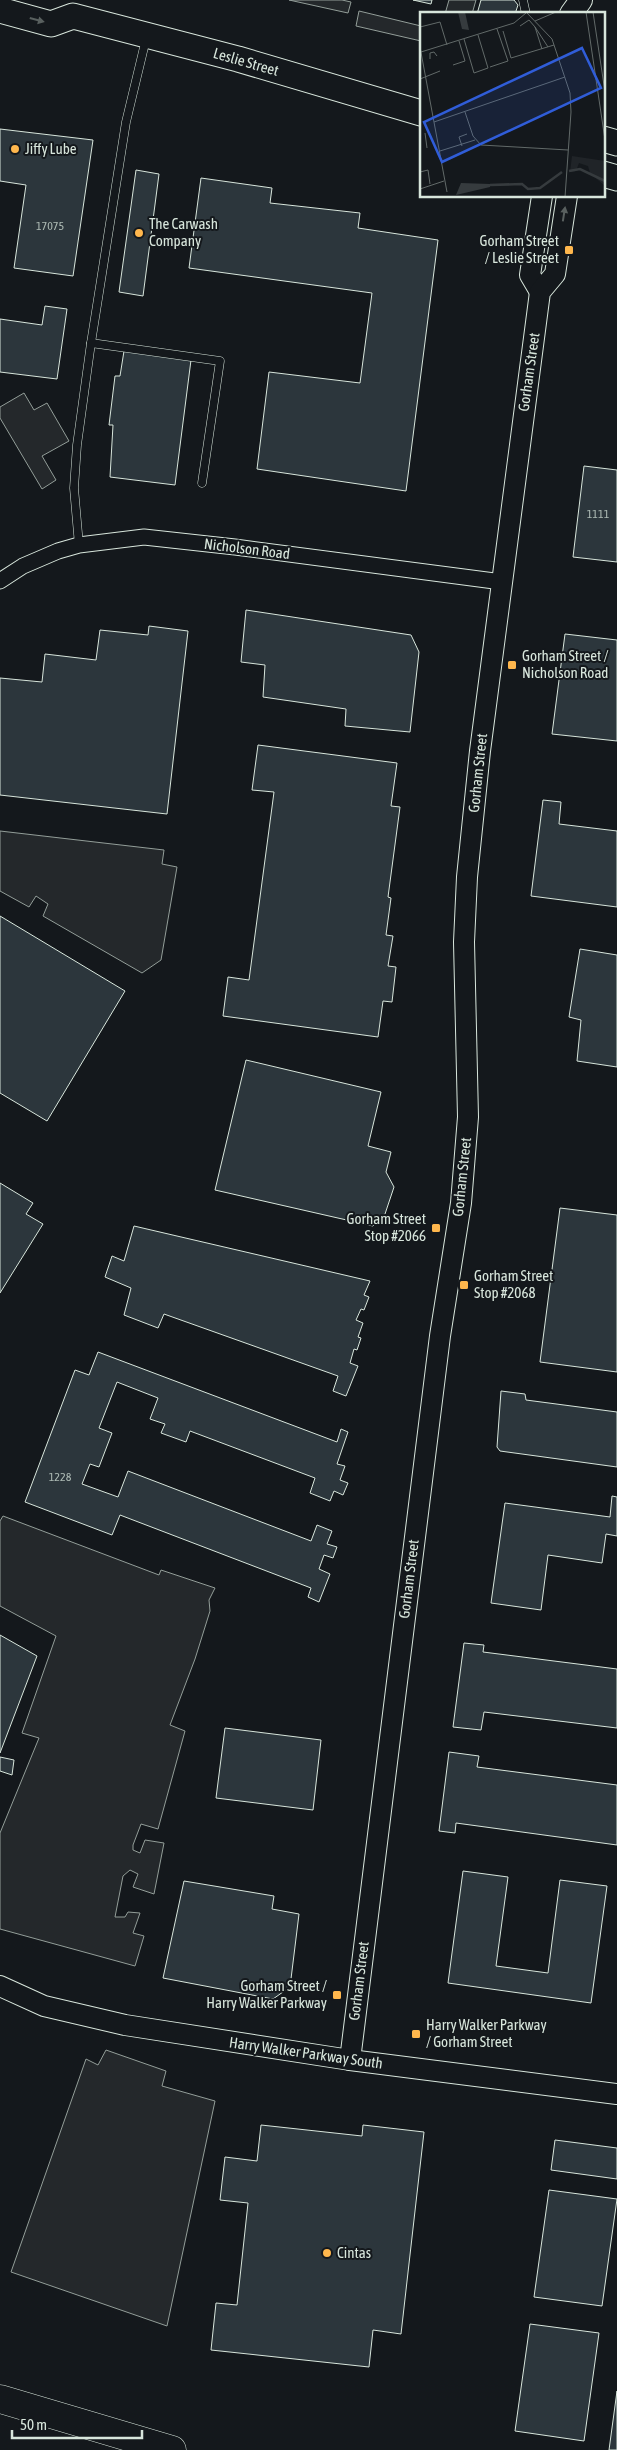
<svg xmlns="http://www.w3.org/2000/svg" width="617" height="2450" viewBox="0 0 617 2450" font-family="'Asap Condensed',sans-serif">
<rect width="100%" height="100%" fill="#14181c"/>
<!-- parking -->
<g fill="#24282b" stroke="#939e99">
<polygon points="289,0 342,0 351,2 348,13"/>
<polygon points="449,0 476,0 472,14 445,14"/>
<polygon points="359,11 421,26 421,41 356,26"/>
<polygon points="24,393 34,410 47,403 69,441 42,456 56,480 42,489 0,418 0,407"/>
<polygon points="0,831 164,850 162,864 177,867 161,960 142,973 43,916 48,904 36,896 29,907 0,891"/>
<polygon points="3,1516 159,1575 161,1570 215,1588 209,1600 210,1611 195,1659 170,1725 185,1731 158,1829 141,1824 133,1845 133,1850 140,1853 145,1840 164,1843 154,1894 133,1887 138,1874 130,1870 123,1876 115,1917 125,1917 128,1912 140,1913 133,1933 144,1936 135,1966 0,1929 0,1833 39,1738 22,1733 56,1636 0,1606 0,1521"/>
<polygon points="106,2050 166,2071 162,2086 215,2101 167,2326 11,2272 86,2059 98,2065"/>
</g>
<!-- building -->
<g fill="#2c363c" stroke="#d8e6dc">
<polygon points="413,0 432,0 431,4"/>
<polygon points="481,0 514,0 518,5 515,14 477,14"/>
<polygon points="0,129 93,140 73,276 14,268 26,185 0,181"/>
<polygon points="136,170 159,174 143,296 119,292"/>
<polygon points="201,178 272,188 270,203 360,213 358,228 438,240 406,491 257,469 269,372 360,383 372,293 189,268"/>
<polygon points="45,306 67,309 57,379 0,372 0,319 42,325"/>
<polygon points="124,351 191,360 175,485 110,477 113,425 109,425 115,376 120,376"/>
<polygon points="584,466 617,470 617,562 573,557"/>
<polygon points="246,610 411,635 419,652 410,732 345,726 346,709 263,697 265,665 241,662"/>
<polygon points="149,626 188,631 167,814 0,795 0,678 42,682 45,654 96,660 100,630 148,635"/>
<polygon points="565,634 617,640 617,741 552,734"/>
<polygon points="258,745 397,763 391,806 400,807 388,897 391,898 386,935 393,936 388,966 396,967 392,1002 383,1001 378,1037 223,1016 228,977 249,980 274,792 252,790"/>
<polygon points="543,800 561,802 559,824 617,831 617,907 531,896"/>
<polygon points="0,916 125,991 47,1121 0,1093"/>
<polygon points="580,949 617,955 617,1067 577,1061 581,1020 569,1017"/>
<polygon points="246,1060 381,1092 368,1146 391,1152 386,1172 394,1187 385,1214 373,1226 215,1190"/>
<polygon points="0,1183 33,1203 26,1214 43,1224 0,1293"/>
<polygon points="560,1208 617,1215 617,1372 540,1362"/>
<polygon points="134,1226 370,1281 364,1295 369,1297 364,1310 361,1309 356,1320 363,1323 358,1337 361,1338 357,1350 354,1349 350,1363 358,1366 346,1396 333,1391 338,1376 164,1314 158,1328 124,1315 131,1288 105,1277 112,1256 124,1261"/>
<polygon points="98,1352 337,1442 341,1429 348,1432 337,1464 345,1466 340,1480 348,1483 343,1495 334,1491 330,1501 310,1493 315,1478 190,1431 186,1442 161,1433 165,1424 150,1419 158,1398 117,1382 99,1428 112,1433 99,1467 90,1464 82,1484 118,1497 128,1471 311,1541 317,1525 332,1531 327,1544 337,1547 333,1558 324,1555 319,1569 330,1574 319,1602 308,1597 311,1588 120,1515 112,1535 25,1502 75,1370 89,1375"/>
<polygon points="501,1391 525,1394 526,1400 617,1412 617,1467 500,1451 497,1447"/>
<polygon points="612,1496 617,1497 617,1536 606,1534 602,1563 548,1555 541,1610 491,1603 505,1503 610,1517"/>
<polygon points="0,1635 37,1656 0,1753"/>
<polygon points="464,1643 484,1645 483,1652 617,1669 617,1728 484,1712 481,1730 453,1727"/>
<polygon points="225,1728 321,1740 313,1810 216,1798"/>
<polygon points="449,1752 479,1756 477,1767 617,1785 617,1845 456,1823 455,1833 439,1831"/>
<polygon points="0,1757 14,1760 12,1775 0,1771"/>
<polygon points="463,1871 508,1877 496,1966 548,1973 560,1880 607,1886 591,2003 448,1983"/>
<polygon points="184,1881 274,1896 272,1909 299,1914 290,1987 273,1999 163,1978"/>
<polygon points="261,2125 362,2136 363,2125 424,2132 401,2334 373,2330 369,2367 211,2350 216,2303 237,2305 248,2203 220,2200 225,2157 257,2161"/>
<polygon points="555,2140 617,2148 617,2179 551,2170"/>
<polygon points="549,2190 617,2199 602,2306 534,2297"/>
<polygon points="530,2324 599,2333 584,2441 515,2431"/>
<polygon points="617,2391 617,2450 609,2450"/>
</g>
<g fill="none" stroke-linecap="round" stroke-linejoin="round">
<!-- service casing -->
<g stroke="#d8e6dc" stroke-width="9">
<g id="service">
<polyline points="523,0 526,14"/>
<polyline points="91,343 220,361 202,483"/>
<polyline points="79,545 74,488 77,445 91,343 126,122 146,39"/>
</g>
</g>
<!-- minor casing -->
<g stroke="#d8e6dc" stroke-width="17">
<polyline id="minor" points="0,581 23,566 58,551 79,545 144,537 235,547 502,582"/>
</g>
<!-- tertiary casing -->
<g stroke="#d8e6dc" stroke-width="22">
<g id="tertiary">
<polyline points="540,292 530,275 542,196"/>
<polyline points="0,1986 44,2006 125,2025 350,2060 617,2094"/>
<polyline points="350,2060 440,1336 461,1203 468,1117 464,942 467,877 480,751 540,292 555,274 567,196"/>
</g>
</g>
<!-- secondary casing -->
<g stroke="#d8e6dc" stroke-width="24">
<polyline id="secondary" points="571,14 581,0"/>
</g>
<!-- primary casing -->
<g stroke="#d8e6dc" stroke-width="27">
<g id="primary">
<polyline points="0,10 51,24 73,16 238,59 421,113"/>
<polyline points="603,139 617,143"/>
<polyline points="603,174 617,178"/>
</g>
</g>
<!-- motorway casing -->
<g stroke="#d8e6dc" stroke-width="29">
<polyline id="motorway" points="0,2399 172,2450"/>
</g>
<!-- service -->
<use href="#service" stroke="#14181c" stroke-width="8"/>
<!-- minor -->
<use href="#minor" stroke="#14181c" stroke-width="15"/>
<!-- tertiary -->
<use href="#tertiary" stroke="#14181c" stroke-width="20"/>
<!-- secondary -->
<use href="#secondary" stroke="#14181c" stroke-width="22"/>
<!-- primary -->
<use href="#primary" stroke="#14181c" stroke-width="25"/>
<!-- motorway -->
<use href="#motorway" stroke="#14181c" stroke-width="28"/>
</g>
<!-- one-way arrows -->
<defs><path id="oneway-solid" d="M-6-.8H1V-3.2L6.5 0L1 3.2V.8H-6Z" transform="scale(1.25)"/></defs>
<g fill="#59605f">
<use href="#oneway-solid" transform="translate(37 20) rotate(15)"/>
<use href="#oneway-solid" transform="translate(564 214) rotate(-81)"/>
</g>
<!-- markers -->
<g fill="#ffb74d" stroke="#14181c" stroke-width="2">
<circle cx="15" cy="149" r="5"/>
<circle cx="139" cy="233" r="5"/>
<rect x="564" y="245" width="10" height="10" rx="2.5"/>
<rect x="507" y="660" width="10" height="10" rx="2.5"/>
<rect x="431" y="1223" width="10" height="10" rx="2.5"/>
<rect x="459" y="1280" width="10" height="10" rx="2.5"/>
<rect x="332" y="1990" width="10" height="10" rx="2.5"/>
<rect x="411" y="2029" width="10" height="10" rx="2.5"/>
<circle cx="327" cy="2253" r="5"/>
</g>
<g text-anchor="middle" stroke-width="4" stroke-linejoin="round" paint-order="stroke">
<!-- number labels -->
<g font-size="12" fill="#adbab4">
<text x="50" y="230">17075</text>
<text x="598" y="518">1111</text>
<text x="60" y="1481">1228</text>
</g>
<!-- street labels -->
<g font-size="15" fill="#d8e6dc" stroke="#14181c">
<text transform="translate(246 62) rotate(16)" y="5">Leslie Street</text>
<text transform="translate(529 372) rotate(-82)" y="5">Gorham Street</text>
<text transform="translate(247 549) rotate(7)" y="5">Nicholson Road</text>
<text transform="translate(478 773) rotate(-84)" y="5">Gorham Street</text>
<text transform="translate(462 1177) rotate(-84)" y="5">Gorham Street</text>
<text transform="translate(409 1579) rotate(-83)" y="5">Gorham Street</text>
<text transform="translate(359 1981) rotate(-83)" y="5">Gorham Street</text>
<text transform="translate(306 2053) rotate(8)" y="5">Harry Walker Parkway South</text>
</g>
<!-- poi labels -->
<g font-size="15" fill="#d8e6dc" stroke="#14181c" text-anchor="start">
<text x="25" y="154">Jiffy Lube</text>
<text x="149" y="229">The Carwash<tspan x="149" dy="17">Company</tspan></text>
<text x="559" y="246" text-anchor="end">Gorham Street<tspan x="559" dy="17">/ Leslie Street</tspan></text>
<text x="522" y="661">Gorham Street /<tspan x="522" dy="17">Nicholson Road</tspan></text>
<text x="426" y="1224" text-anchor="end">Gorham Street<tspan x="426" dy="17">Stop #2066</tspan></text>
<text x="474" y="1281">Gorham Street<tspan x="474" dy="17">Stop #2068</tspan></text>
<text x="327" y="1991" text-anchor="end">Gorham Street /<tspan x="327" dy="17">Harry Walker Parkway</tspan></text>
<text x="426" y="2030">Harry Walker Parkway<tspan x="426" dy="17">/ Gorham Street</tspan></text>
<text x="337" y="2258">Cintas</text>
</g>
</g>
<!-- overview -->
<g transform="translate(420 12)">
<rect width="185" height="185" fill="#14181c"/>
<path d="M152,144L185,149V174L170,161L168,154L159,151L156,159L150,160Z" fill="#202428"/>
<path d="M38,0H45L49,18L42,17ZM41,171L70,172V175L36,183Z" fill="#363b3e"/>
<path fill="none" stroke="#363b3e" stroke-width="2.5" d="M149,159L160,157L185,169M70,173L102,172L108,177L120,176L142,160"/>
<path fill="none" stroke="#626a69" stroke-width="1" d="M106,0L132,27L150,81L151,100L145,185M166,0L185,128M173,0L185,80M115,9L136,0M100,14L109,8L115,15M0,15L20,10L27,33M83,19L91,46L134,33M44,27L54,61L68,56L58,23M0,35L27,180M122,37L115,15L128,35M1,40L94,11L106,1M10,47V41L14,40L17,44M33,53L45,49L39,29M70,55L88,49L77,17M0,67L20,59M45,100L53,124L61,133L148,138M14,110L145,65M5,121L7,136M42,134L39,125L47,122M20,139L55,128M0,160L8,158L10,172M0,177L24,169"/>
<path fill="#305dd8" fill-opacity="0.15" stroke="#305dd8" stroke-width="2.5" d="M162,36L181,76L22,150L4,110Z"/>
<rect width="185" height="185" fill="none" stroke="#d8e6dc" stroke-width="2.5"/>
</g>
<!-- scale -->
<path d="M12 2430v8h130v-8" fill="none" stroke="#d8e6dc" stroke-width="2.5"/>
<text x="20" y="2430" font-size="15" fill="#d8e6dc" stroke="#14181c" stroke-width="4" paint-order="stroke">50 m</text>
</svg>
